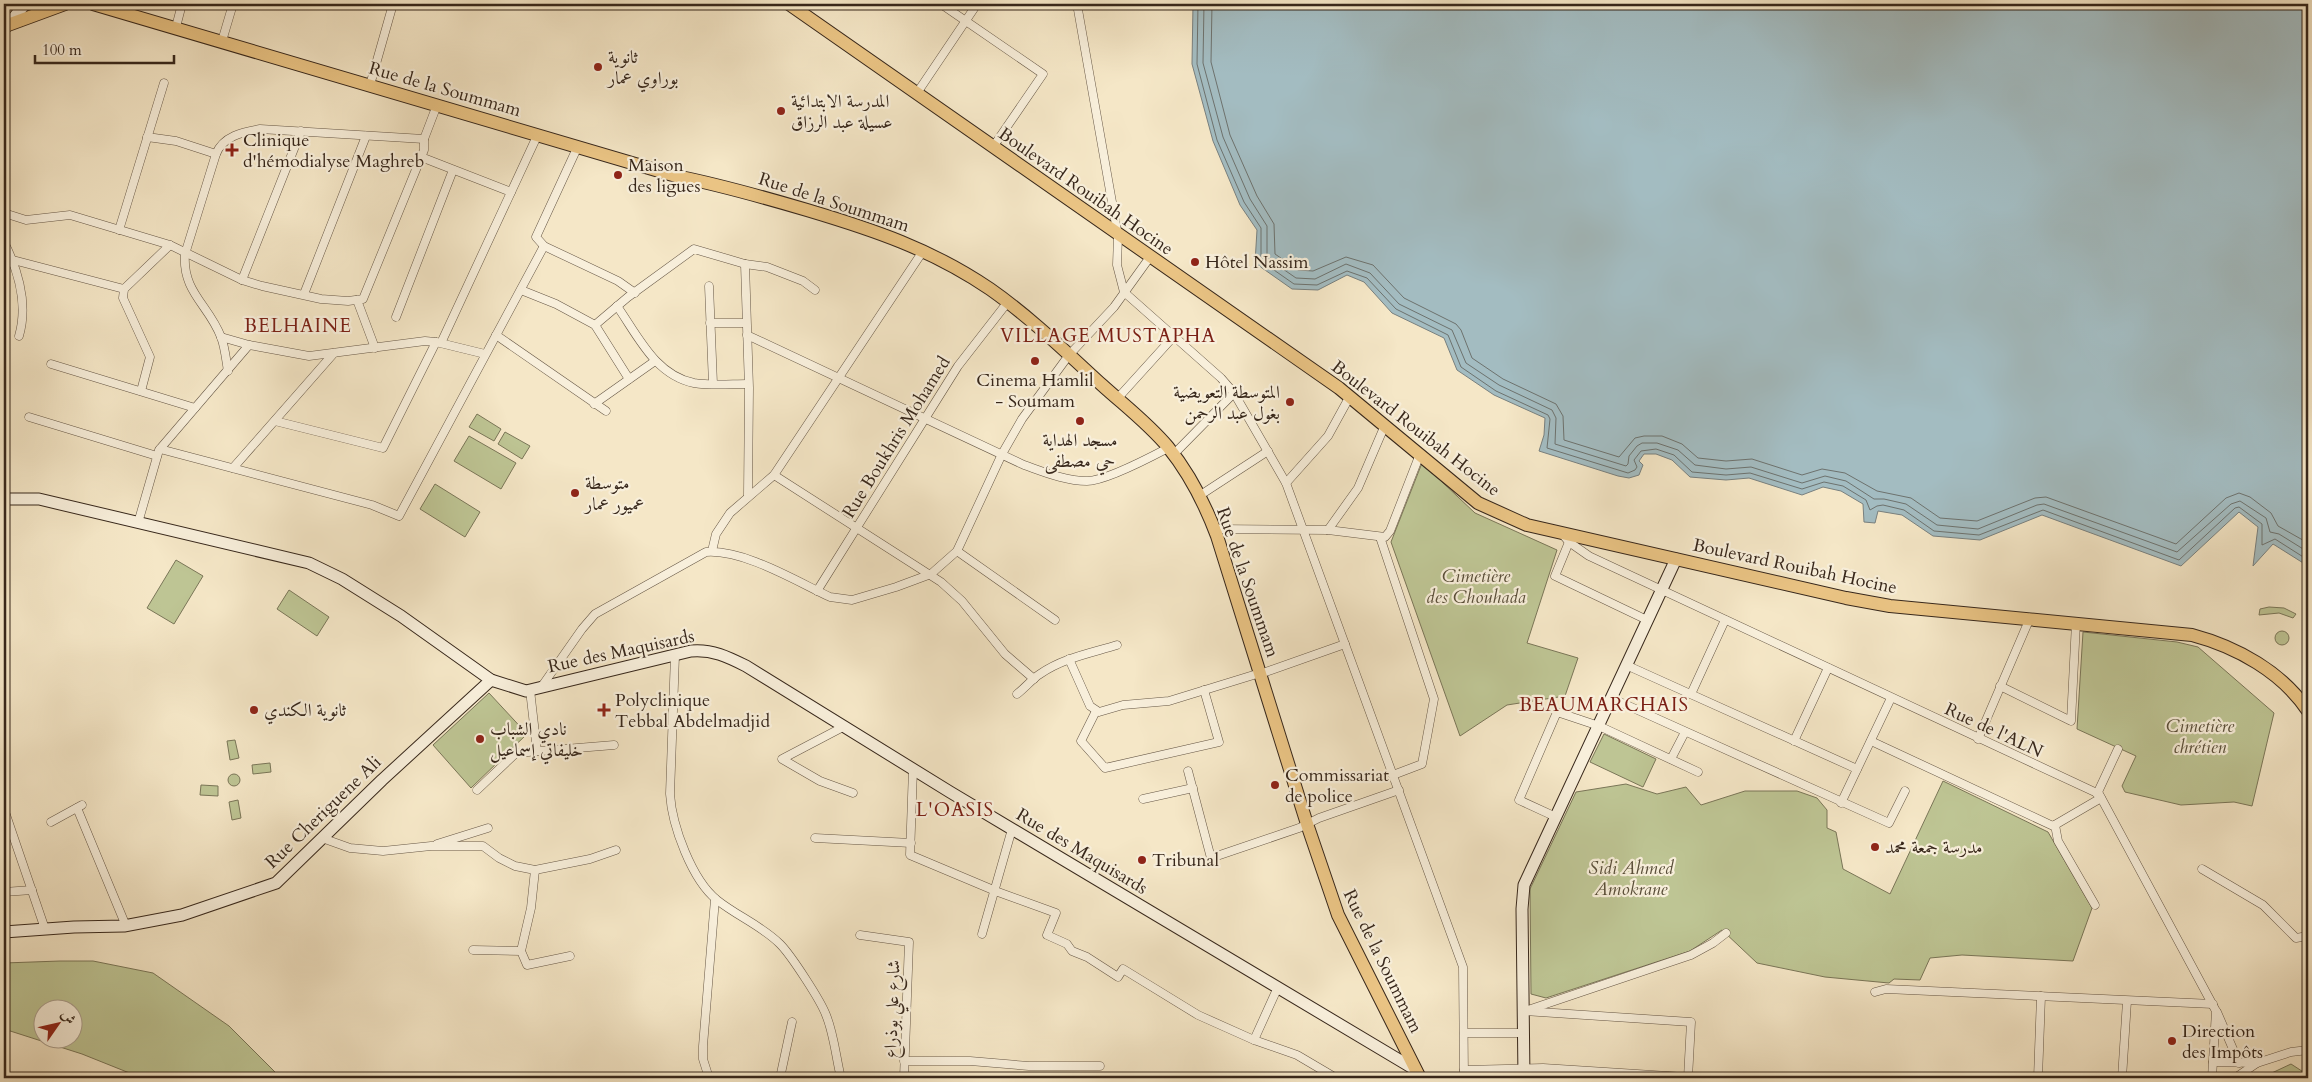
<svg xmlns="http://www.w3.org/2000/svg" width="2312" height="1082" viewBox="0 0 2312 1082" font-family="Cardo,Amiri,serif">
<rect width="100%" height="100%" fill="#f5e7c7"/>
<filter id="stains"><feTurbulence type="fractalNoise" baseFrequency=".004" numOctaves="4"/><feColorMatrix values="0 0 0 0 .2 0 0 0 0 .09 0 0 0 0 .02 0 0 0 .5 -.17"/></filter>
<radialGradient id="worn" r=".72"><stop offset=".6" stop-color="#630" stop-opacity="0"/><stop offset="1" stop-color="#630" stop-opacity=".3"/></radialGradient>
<!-- green -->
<g fill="#bec594" stroke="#7a7658" fill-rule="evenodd">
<polygon points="477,414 501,429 494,441 469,427"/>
<polygon points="505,432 530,446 522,459 498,444"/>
<polygon points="469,436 516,463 501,489 454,461"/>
<polygon points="1422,463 1475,513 1557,550 1527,643 1578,658 1565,696 1507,705 1460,736 1391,542"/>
<polygon points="435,484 480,512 465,537 420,509"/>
<polygon points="176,560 203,576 174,624 147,608"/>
<polygon points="289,590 329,617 317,636 277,609"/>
<polygon points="2269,607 2284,608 2296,614 2293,618 2279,613 2259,615 2260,609"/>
<circle cx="2282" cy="638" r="7"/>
<polygon points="2083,632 2177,642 2198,647 2274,713 2252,806 2234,802 2181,805 2125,792 2122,786 2136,756 2077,729"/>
<polygon points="489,693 527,734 471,788 433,745"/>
<polygon points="1604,734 1656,759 1643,787 1590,762"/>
<polygon points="235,740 239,758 230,760 227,741"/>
<polygon points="270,763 271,772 253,774 252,765"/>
<circle cx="234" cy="780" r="6"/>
<polygon points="1943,781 2048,832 2092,908 2073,961 1962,955 1930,958 1920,980 1894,979 1889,983 1825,977 1757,963 1722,930 1690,951 1546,998 1531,994 1530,889 1576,792 1626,784 1657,794 1686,787 1701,805 1745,791 1797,791 1817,798 1827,810 1827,828 1836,832 1843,869 1890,894"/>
<polygon points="201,785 218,786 218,796 200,795"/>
<polygon points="238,800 241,818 232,820 229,802"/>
<path d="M60,961H93L153,973L229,1026L281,1078H136L132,1074L82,1054L4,1029V963ZM42,1010H72V1040H42Z"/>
<polygon points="2291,1064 2308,1075 2308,1078 2261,1078"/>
</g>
<!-- water -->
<polygon fill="#a3bcc1" stroke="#78807f" points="1193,4 2308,4 2308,566 2273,544 2253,566 2258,527 2239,512 2181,566 2042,515 1980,540 1933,536 1902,515 1878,511 1875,523 1864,522 1863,504 1841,491 1823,487 1802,495 1749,478 1726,480 1690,477 1672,460 1656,454 1644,454 1639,461 1643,465 1639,475 1629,478 1618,476 1539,451 1544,435 1545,418 1494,395 1457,370 1444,338 1392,313 1364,282 1347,275 1318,290 1292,289 1255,263 1257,230 1240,205 1213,141 1192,64"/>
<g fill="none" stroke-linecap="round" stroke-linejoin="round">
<!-- shore -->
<g stroke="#6d726e" stroke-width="1">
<polyline points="1198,4 1197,64 1217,140 1244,202 1261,228 1261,261 1294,284 1317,285 1347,271 1367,278 1396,309 1448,335 1461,367 1496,391 1548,415 1550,419 1547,448 1628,473 1635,470 1637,467 1634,460 1641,451 1656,449 1674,455 1692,472 1726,475 1750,473 1802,489 1824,482 1843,486 1866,500 1870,510 1877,506 1883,505 1904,510 1934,531 1979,535 2043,510 2179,560 2235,508 2239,507 2262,524 2262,545 2275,539 2308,560"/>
<polyline points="1204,4 1203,63 1223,137 1250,199 1267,226 1267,258 1296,278 1315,279 1346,264 1370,273 1399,304 1452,330 1466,363 1499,385 1552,410 1556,418 1555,444 1626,466 1628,464 1629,456 1637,446 1642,443 1657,443 1678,450 1695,465 1726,469 1751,467 1802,483 1825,476 1846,481 1874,499 1884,499 1906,504 1937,525 1978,529 2037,505 2044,504 2177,552 2231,504 2240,501 2266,518 2270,532 2279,534 2308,552"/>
<polyline points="1212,4 1211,62 1230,135 1257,196 1274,224 1275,254 1298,270 1313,271 1346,257 1373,265 1404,298 1456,324 1461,330 1472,358 1503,379 1556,404 1563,416 1564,440 1619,457 1635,438 1644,436 1662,436 1682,444 1698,458 1726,461 1752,459 1802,475 1822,469 1845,473 1877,491 1911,498 1940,518 1977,521 2035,498 2046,497 2176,544 2226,498 2239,493 2250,497 2271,513 2278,526 2308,543"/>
</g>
<!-- street casing -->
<g stroke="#665746" stroke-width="9">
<g id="street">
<polyline points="941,4 1043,74 993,147"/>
<polyline points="1077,4 1118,236 1117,265 1124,292"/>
<polyline points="176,27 182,4"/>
<polyline points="222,41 233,4"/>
<polyline points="370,85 393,4"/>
<polyline points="917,93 977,4"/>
<polyline points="147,137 176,141 216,154"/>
<polyline points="578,146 536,237 544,246 618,281 635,293"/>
<polyline points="421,157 511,192"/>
<polyline points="4,213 26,220 70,215 170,245 242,280 262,286 321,299 348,301 363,299 424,150 424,139 437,105"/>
<polyline points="119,230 164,83"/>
<path d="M4,242C18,270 28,305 19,336"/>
<polyline points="13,260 124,289"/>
<polyline points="745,264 749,388 748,495"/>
<polyline points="242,280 301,131"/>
<polyline points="709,286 713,384"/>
<polyline points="521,290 556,304 595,325 629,379"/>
<polyline points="1124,292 1221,378 1234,393 1286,483 1463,967 1464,1078"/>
<polyline points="304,294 366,136"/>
<polyline points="357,300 375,348"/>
<path d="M617,306C638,336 655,375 694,383C711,386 731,384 748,384"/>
<polyline points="396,317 453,170"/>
<polyline points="710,323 746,323"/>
<polyline points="595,325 628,297 694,249 745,264 767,267 803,281 815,290"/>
<polyline points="496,335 606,411"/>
<path d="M747,335L1024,465C1044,472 1065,481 1087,481C1105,481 1151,457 1168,448"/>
<polyline points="221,337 249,345 309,356 425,341 436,342 485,354"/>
<polyline points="441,343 538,134"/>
<polyline points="51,364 195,408"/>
<path d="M228,371C226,360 225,347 221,337C209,305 182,292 185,254L216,154C223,136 243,132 260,129L424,139"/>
<polyline points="141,391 150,357 123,298 124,289 170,245"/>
<polyline points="1117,399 1175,335"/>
<polyline points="594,404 655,361"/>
<polyline points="29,417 157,456"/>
<polyline points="275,421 383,448 436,342"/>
<polyline points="160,449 372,505 399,516 544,246"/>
<polyline points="1173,455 1234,393"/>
<polyline points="233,468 334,353"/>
<polyline points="774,475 941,582 962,601 1005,654 1034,679"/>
<polyline points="1286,483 1328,436 1350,396"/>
<polyline points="1199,496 1268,451"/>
<polyline points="138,523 159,450 249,345"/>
<polyline points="1215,529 1328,530 1385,537 1390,531 1420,454"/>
<polyline points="1328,530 1358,488 1385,425"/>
<polyline points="1563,535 1569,542 1589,556 2099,794 2216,1011 2212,1078"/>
<polyline points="1380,537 1434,699 1422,764 1393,775"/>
<polyline points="1569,542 1555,576 1647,620"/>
<polyline points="712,551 716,534 730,513 774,475 923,251"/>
<polyline points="957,551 1055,620"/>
<polyline points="817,591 958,366 1007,303"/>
<path d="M675,655L670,794C672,826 692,880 717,900C737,916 762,926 780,944C791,955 821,1001 826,1015C834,1034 836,1058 841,1078"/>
<polyline points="1069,659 1090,706 1099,712 1123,705 1169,701 1260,673"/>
<polyline points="1626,665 1857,769"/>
<polyline points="1260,674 1345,644"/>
<path d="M542,686L582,629L595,614L706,552C743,549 796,581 830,597L852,600L896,587L931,574L957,551L1002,454L1022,419L1069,355L1114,307L1150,257"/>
<polyline points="2000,686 2071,721 2076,623"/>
<polyline points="530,690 537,751"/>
<path d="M1017,694C1025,688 1033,678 1040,674C1063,658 1091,653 1117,645"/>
<polyline points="1691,694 1725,620"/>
<polyline points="1611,698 1889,823 1905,791"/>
<polyline points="1096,711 1081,741 1105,768 1219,742 1204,690"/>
<polyline points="843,727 782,759 820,781 853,793"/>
<polyline points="1978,739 2030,618"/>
<polyline points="1794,741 1828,668"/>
<polyline points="1871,741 2053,826 2101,798"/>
<polyline points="1671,759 1685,732"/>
<polyline points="913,769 910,855 998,892 1056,913 1047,935 1067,944 1072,951 1087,957 1118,977 1123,969 1198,1015 1254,1040 1297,1055 1336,1078"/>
<polyline points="1188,771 1211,858 1299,828 1319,818 1399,790"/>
<polyline points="477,790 516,753 614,745"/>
<polyline points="2097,794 2118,749"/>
<polyline points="1143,799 1193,788"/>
<polyline points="1841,803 1891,698"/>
<polyline points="77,808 126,926"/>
<polyline points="4,809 45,929"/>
<polyline points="1556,817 1519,800 1557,712 1599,726 1698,772"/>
<polyline points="51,822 82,805"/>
<polyline points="2055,825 2058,841 2095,905"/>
<polyline points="322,838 350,848 383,851 431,846 483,846 499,858 515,866 535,870 590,859 616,850"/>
<polyline points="815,838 911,843"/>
<polyline points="437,844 488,828"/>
<polyline points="2202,869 2263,905 2296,938 2308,936"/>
<polyline points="535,870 531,908 521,951 527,965 570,956"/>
<polyline points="4,892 32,890"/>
<polyline points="982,934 1012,829"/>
<polyline points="860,935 909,942 904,1078"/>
<polyline points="473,950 521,951"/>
<polyline points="1875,992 1886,989 2213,1004"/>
<polyline points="1528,1010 1691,955 1713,943 1726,933"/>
<polyline points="1524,1011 1691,1022 1688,1078"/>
<polyline points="2217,1012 2239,1063"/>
<polyline points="1464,1033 1524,1033"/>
<polyline points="1254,1040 1278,987"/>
<polyline points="904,1061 970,1061 1029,1066 1100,1066"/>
<polyline points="2213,1062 2257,1063 2291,1052 2308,1050"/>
<polyline points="1464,1070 1543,1068 1700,1078"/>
<polyline points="709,1078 703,1059 703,1046 715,899"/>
<polyline points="780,1078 792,1022"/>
<polyline points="2038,1078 2041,996"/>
<polyline points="2122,1078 2127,1001"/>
<polyline points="2235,1078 2257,1063"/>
</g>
</g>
<!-- secondary casing -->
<g stroke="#37271b" stroke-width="13">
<g id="secondary">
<polyline points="7,26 25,4"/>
<path d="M4,499H39L309,563L342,579L401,616L491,680L526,691L691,651C712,649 728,657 746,666L950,792L1416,1070"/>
<polyline points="4,932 74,927 124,926 182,915 276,883 382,780 491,680"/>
<polyline points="1524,1078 1522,909 1524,885 1676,559"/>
</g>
</g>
<!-- primary casing -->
<g stroke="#37271b" stroke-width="14">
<g id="primary">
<path d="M93,4L676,176C720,185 763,197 807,210C874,230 931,249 990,289C1030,317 1066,352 1102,385C1124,405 1149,424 1168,447C1189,473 1205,504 1217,536L1307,824L1338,915L1420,1078"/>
<path d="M789,4L1339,388L1478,503L1527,525L1846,598L1890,606L2192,635C2237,647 2282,672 2308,711"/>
<polyline points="8,25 65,4"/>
</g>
</g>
<!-- street -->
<use href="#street" stroke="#f8efdb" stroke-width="8"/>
<!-- secondary -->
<use href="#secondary" stroke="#f8efdb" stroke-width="11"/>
<!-- primary -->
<use href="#primary" stroke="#eac484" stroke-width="12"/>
</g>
<!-- markers -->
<g fill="#8f2418" stroke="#f8efdb" stroke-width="2">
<circle cx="598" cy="67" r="5"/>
<circle cx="781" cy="111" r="5"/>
<path d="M229.5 142.5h5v5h5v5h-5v5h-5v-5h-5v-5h5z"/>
<circle cx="618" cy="175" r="5"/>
<circle cx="1195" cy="262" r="5"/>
<circle cx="1035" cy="361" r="5"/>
<circle cx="1290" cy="402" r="5"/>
<circle cx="1080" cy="421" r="5"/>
<circle cx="575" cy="493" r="5"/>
<circle cx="254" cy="710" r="5"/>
<path d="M601.5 702.5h5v5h5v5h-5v5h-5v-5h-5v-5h5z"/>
<circle cx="480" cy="739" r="5"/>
<circle cx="1275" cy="785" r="5"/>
<circle cx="1875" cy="847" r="5"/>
<circle cx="1142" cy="860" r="5"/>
<circle cx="2172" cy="1041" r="5"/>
</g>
<g text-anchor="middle" stroke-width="4.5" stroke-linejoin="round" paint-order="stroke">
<!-- poi labels -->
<g font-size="18" fill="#37271b" stroke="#f8efdb" text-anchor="start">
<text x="608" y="63">ثانوية<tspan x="608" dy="21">بوراوي عمار</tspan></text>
<text x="791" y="107">المدرسة الابتدائية<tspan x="791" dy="21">عسيلة عبد الرزاق</tspan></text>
<text x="243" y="146">Clinique<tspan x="243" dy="21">d'hémodialyse Maghreb</tspan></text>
<text x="628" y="171">Maison<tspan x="628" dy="21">des ligues</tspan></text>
<text x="1205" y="268">Hôtel Nassim</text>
<text x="1035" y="386" text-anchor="middle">Cinema Hamlil<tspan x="1035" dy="21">- Soumam</tspan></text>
<text x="1280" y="398" text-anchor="end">المتوسطة التعويضية<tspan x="1280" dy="21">بغول عبد الرحمن</tspan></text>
<text x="1080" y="446" text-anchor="middle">مسجد الهداية<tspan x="1080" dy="21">حي مصطفى</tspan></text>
<text x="585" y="489">متوسطة<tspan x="585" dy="21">عميور عمار</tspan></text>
<text x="615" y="706">Polyclinique<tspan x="615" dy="21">Tebbal Abdelmadjid</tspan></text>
<text x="264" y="716">ثانوية الكندي</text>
<text x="490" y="735">نادي الشباب<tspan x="490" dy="21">خليفاتي إسماعيل</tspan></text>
<text x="1285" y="781">Commissariat<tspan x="1285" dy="21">de police</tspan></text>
<text x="1885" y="853">مدرسة جمعة محمد</text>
<text x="1152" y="866">Tribunal</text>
<text x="2182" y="1037">Direction<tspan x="2182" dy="21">des Impôts</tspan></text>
</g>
<!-- street labels -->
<g font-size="18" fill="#37271b" stroke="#f8efdb">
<text transform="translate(445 89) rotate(16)" y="6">Rue de la Soummam</text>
<text transform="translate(1086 191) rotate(35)" y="6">Boulevard Rouibah Hocine</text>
<text transform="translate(834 202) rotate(18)" y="6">Rue de la Soummam</text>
<text transform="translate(1416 428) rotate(38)" y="6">Boulevard Rouibah Hocine</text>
<text transform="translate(896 437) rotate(-58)" y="6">Rue Boukhris Mohamed</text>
<text transform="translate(1795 566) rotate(12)" y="6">Boulevard Rouibah Hocine</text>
<text transform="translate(1248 582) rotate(71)" y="6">Rue de la Soummam</text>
<text transform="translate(621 651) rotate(-12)" y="6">Rue des Maquisards</text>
<text transform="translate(1994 730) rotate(25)" y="6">Rue de l'ALN</text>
<text transform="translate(323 812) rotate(-44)" y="6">Rue Cheriguene Ali</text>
<text transform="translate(1082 851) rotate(31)" y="6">Rue des Maquisards</text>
<text transform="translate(1383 961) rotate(64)" y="6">Rue de la Soummam</text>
<text transform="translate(892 1009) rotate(-88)" y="6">شارع علي بوذراع</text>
</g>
<!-- park labels -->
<g font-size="18" font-style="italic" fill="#594e39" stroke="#f8efdb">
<text x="1476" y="582">Cimetière<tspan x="1476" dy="21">des Chouhada</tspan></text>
<text x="2200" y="732">Cimetière<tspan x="2200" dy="21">chrétien</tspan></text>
<text x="1631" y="874">Sidi Ahmed<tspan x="1631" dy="21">Amokrane</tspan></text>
</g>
<!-- neighbourhood labels -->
<g font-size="19" letter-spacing="1" fill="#7a1f14" stroke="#f8efdb">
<text x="298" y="332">BELHAINE</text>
<text x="1108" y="342">VILLAGE MUSTAPHA</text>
<text x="1604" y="711">BEAUMARCHAIS</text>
<text x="955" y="816">L'OASIS</text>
</g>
</g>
<!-- margin -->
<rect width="2312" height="1082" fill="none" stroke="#f5e7c7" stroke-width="20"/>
<rect x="5" y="5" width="2302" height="1072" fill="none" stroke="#37271b" stroke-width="2.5"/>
<rect x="10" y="10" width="2292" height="1062" fill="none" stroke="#37271b"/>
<!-- north arrow -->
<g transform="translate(58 1024) rotate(56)"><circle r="24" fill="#f8efdb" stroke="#ab9f8e"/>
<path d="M0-4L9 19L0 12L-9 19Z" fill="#8f2418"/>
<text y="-8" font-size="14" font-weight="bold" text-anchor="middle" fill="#37271b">ش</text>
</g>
<!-- scale -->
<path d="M35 55v8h139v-8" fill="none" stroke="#37271b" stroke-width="2.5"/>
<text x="42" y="55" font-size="15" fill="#37271b" stroke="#f8efdb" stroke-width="4" paint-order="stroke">100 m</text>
<rect width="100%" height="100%" filter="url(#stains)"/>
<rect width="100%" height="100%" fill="url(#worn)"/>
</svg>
